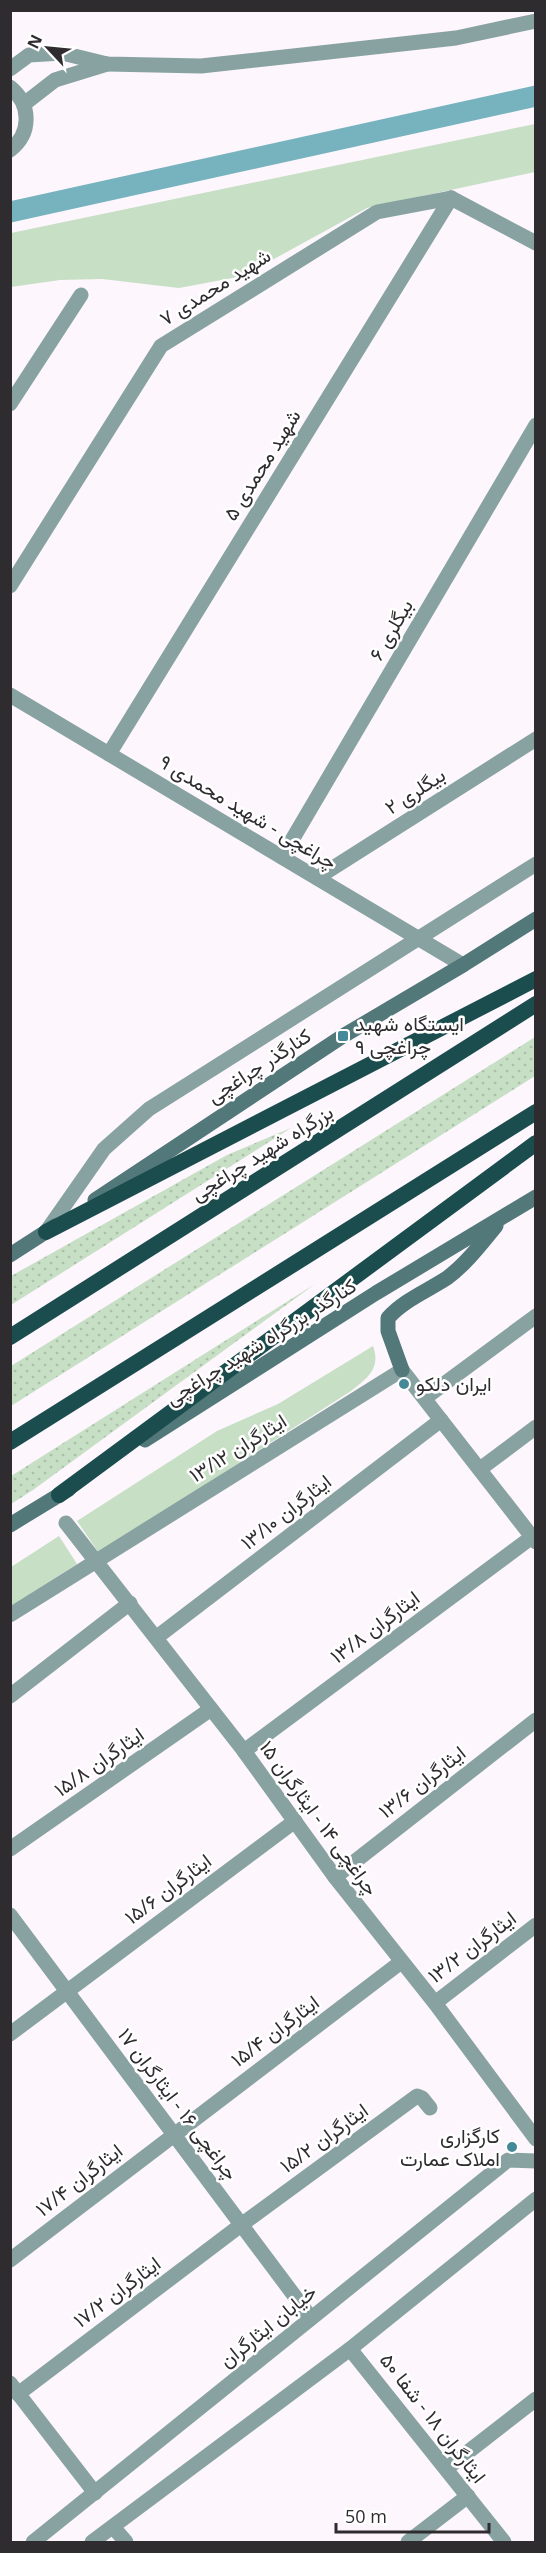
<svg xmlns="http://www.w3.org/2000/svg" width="546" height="2553" viewBox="0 0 546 2553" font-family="'Open Sans',Vazirmatn,sans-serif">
<defs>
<pattern id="grass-dots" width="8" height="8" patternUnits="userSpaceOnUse" patternTransform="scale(1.5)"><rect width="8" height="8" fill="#c7dfc4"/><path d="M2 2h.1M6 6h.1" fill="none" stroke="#abc0a9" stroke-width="1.8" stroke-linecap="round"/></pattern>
</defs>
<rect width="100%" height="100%" fill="#fdf6fd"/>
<!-- grass -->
<g fill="url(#grass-dots)">
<polygon points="535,1037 535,1076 11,1406 11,1366"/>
<polygon points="291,1128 11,1305 11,1276 227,1155"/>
<polygon points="315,1284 33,1490 11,1504 11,1476"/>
</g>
<!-- park -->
<g fill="#c7dfc4">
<polygon points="535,124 535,172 367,208 243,276 179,288 102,279 60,280 11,287 11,233"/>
<path d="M373,1346C381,1368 368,1378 351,1391L99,1553L77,1521L217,1431L278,1404Z"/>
<polygon points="59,1536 77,1564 11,1606 11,1567"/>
</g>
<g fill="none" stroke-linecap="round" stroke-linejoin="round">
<!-- canal -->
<polyline stroke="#77b3be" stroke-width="21" points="10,212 536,96"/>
<!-- minor -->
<g stroke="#88a2a2" stroke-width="15">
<polyline points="10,69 29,55 62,53 107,64 201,66 456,38 536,21"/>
<polyline points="24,104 55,80 107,64"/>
<polyline points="451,198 536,243"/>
<polyline points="10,404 81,295"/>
<polyline points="10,586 161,346 377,212 451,198"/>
<polyline points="10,695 463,965"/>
<polyline points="109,754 451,198"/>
<polyline points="282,857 536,425"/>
<polyline points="317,878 536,739"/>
<polyline points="46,1232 104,1149 149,1109 536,864"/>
<polyline points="425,1398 536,1316"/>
<polyline points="480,1469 536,1427"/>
<polyline points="66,1523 244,1751 335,1877 435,2003 536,2139"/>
<polyline points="10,1615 402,1370 536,1542"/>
<polyline points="157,1637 441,1420"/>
<polyline points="10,1696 130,1603"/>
<polyline points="244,1751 532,1537"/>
<polyline points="10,1849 211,1709"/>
<polyline points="335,1877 536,1720"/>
<polyline points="10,1915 311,2318"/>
<polyline points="435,2003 536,1925"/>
<polyline points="10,2034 295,1821"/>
<polyline points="10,2260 401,1962"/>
<polyline points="350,2349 504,2542"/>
<polyline points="10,2383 95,2493"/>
<polyline points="18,2394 241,2225 417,2096 422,2098 430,2108"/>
<polyline points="446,2469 536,2399"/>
<polyline points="113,2527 126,2542"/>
<polyline points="408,2542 468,2496"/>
</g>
<!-- tertiary -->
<g stroke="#88a2a2" stroke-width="15">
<path d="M10,87C31,104 32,133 10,150"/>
<polyline points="33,2542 508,2160 536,2161"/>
<polyline points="92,2542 350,2349 536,2199"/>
</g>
<!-- secondary -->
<g stroke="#527879" stroke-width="15">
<polyline points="95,1200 343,1036 463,965 536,919"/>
<polyline points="10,1255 55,1226"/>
<path d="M402,1370L388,1331V1318C404,1300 427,1291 447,1278C466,1264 481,1244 496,1226"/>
<polyline points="145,1440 376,1293 536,1197"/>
<polyline points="10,1525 69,1489"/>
</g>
<!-- trunk -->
<g stroke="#1b4d4e" stroke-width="16">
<polyline points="46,1232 536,979"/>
<polyline points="10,1337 536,1004"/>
<polyline points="10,1442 536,1112"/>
<polyline points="59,1495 536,1143"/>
</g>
</g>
<!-- markers -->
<g fill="#458898" stroke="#fff" stroke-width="2">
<rect x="337" y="1030" width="12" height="12" rx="3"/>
<circle cx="404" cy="1384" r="6"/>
<circle cx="512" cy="2147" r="6"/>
</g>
<g text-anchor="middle" stroke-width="5" stroke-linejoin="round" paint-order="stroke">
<!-- street labels -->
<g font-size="20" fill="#2f2c2f" stroke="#fff">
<text transform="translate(215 287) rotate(-32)" y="7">شهید محمدی ۷</text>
<text transform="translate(262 465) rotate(-58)" y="7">شهید محمدی ۵</text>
<text transform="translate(391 630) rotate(-60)" y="7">بیگلری ۶</text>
<text transform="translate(415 791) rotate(-33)" y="7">بیگلری ۲</text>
<text transform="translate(248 812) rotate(31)" y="7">۹ چراغچی - شهید محمدی</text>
<text transform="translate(259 1066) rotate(-33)" y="7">کنارگذر چراغچی</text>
<text transform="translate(262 1153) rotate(-32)" y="7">بزرگراه شهید چراغچی</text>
<text transform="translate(261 1342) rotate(-32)" y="7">کنارگذر بزرگراه شهید چراغچی</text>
<text transform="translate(238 1448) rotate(-32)" y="7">ایثارگران ۱۳/۱۲</text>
<text transform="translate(286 1512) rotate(-38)" y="7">ایثارگران ۱۳/۱۰</text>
<text transform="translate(375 1627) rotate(-37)" y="7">ایثارگران ۱۳/۸</text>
<text transform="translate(99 1762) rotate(-35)" y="7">ایثارگران ۱۵/۸</text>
<text transform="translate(422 1782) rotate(-38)" y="7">ایثارگران ۱۳/۶</text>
<text transform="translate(319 1818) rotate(54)" y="7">چراغچی ۱۴ - ایثارگران ۱۵</text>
<text transform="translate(168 1889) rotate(-37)" y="7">ایثارگران ۱۵/۶</text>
<text transform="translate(472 1947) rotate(-37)" y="7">ایثارگران ۱۳/۲</text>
<text transform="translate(275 2031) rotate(-37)" y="7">ایثارگران ۱۵/۴</text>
<text transform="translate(178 2104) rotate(53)" y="7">چراغچی ۱۶ - ایثارگران ۱۷</text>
<text transform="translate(324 2138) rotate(-36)" y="7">ایثارگران ۱۵/۲</text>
<text transform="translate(79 2180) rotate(-38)" y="7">ایثارگران ۱۷/۴</text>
<text transform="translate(117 2292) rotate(-37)" y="7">ایثارگران ۱۷/۲</text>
<text transform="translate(268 2326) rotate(-39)" y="7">خیابان ایثارگران</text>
<text transform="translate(433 2418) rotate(52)" y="7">ایثارگران ۱۸ - شفا ۵۰</text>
</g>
<!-- poi labels -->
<g font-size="20" fill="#2f2c2f" stroke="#fff" text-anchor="start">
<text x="355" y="1031">ایستگاه شهید<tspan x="355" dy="23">چراغچی ۹</tspan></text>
<text x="416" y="1391">ایران دلکو</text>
<text x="500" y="2143" text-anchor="end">کارگزاری<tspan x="500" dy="23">املاک عمارت</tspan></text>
</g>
</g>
<!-- border -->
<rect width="546" height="2553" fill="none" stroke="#2f2c2f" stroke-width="24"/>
<!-- north arrow -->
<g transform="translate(48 48) rotate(296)" stroke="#ffffff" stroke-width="4.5" paint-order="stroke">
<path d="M0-4.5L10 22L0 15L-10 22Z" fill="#2f2c2f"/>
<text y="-9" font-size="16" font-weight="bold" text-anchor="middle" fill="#2f2c2f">N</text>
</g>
<!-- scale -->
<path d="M336 2523v9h153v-9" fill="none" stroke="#2f2c2f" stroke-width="3"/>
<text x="345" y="2523" font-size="18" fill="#2f2c2f" stroke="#ffffff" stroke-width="4.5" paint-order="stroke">50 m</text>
</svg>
